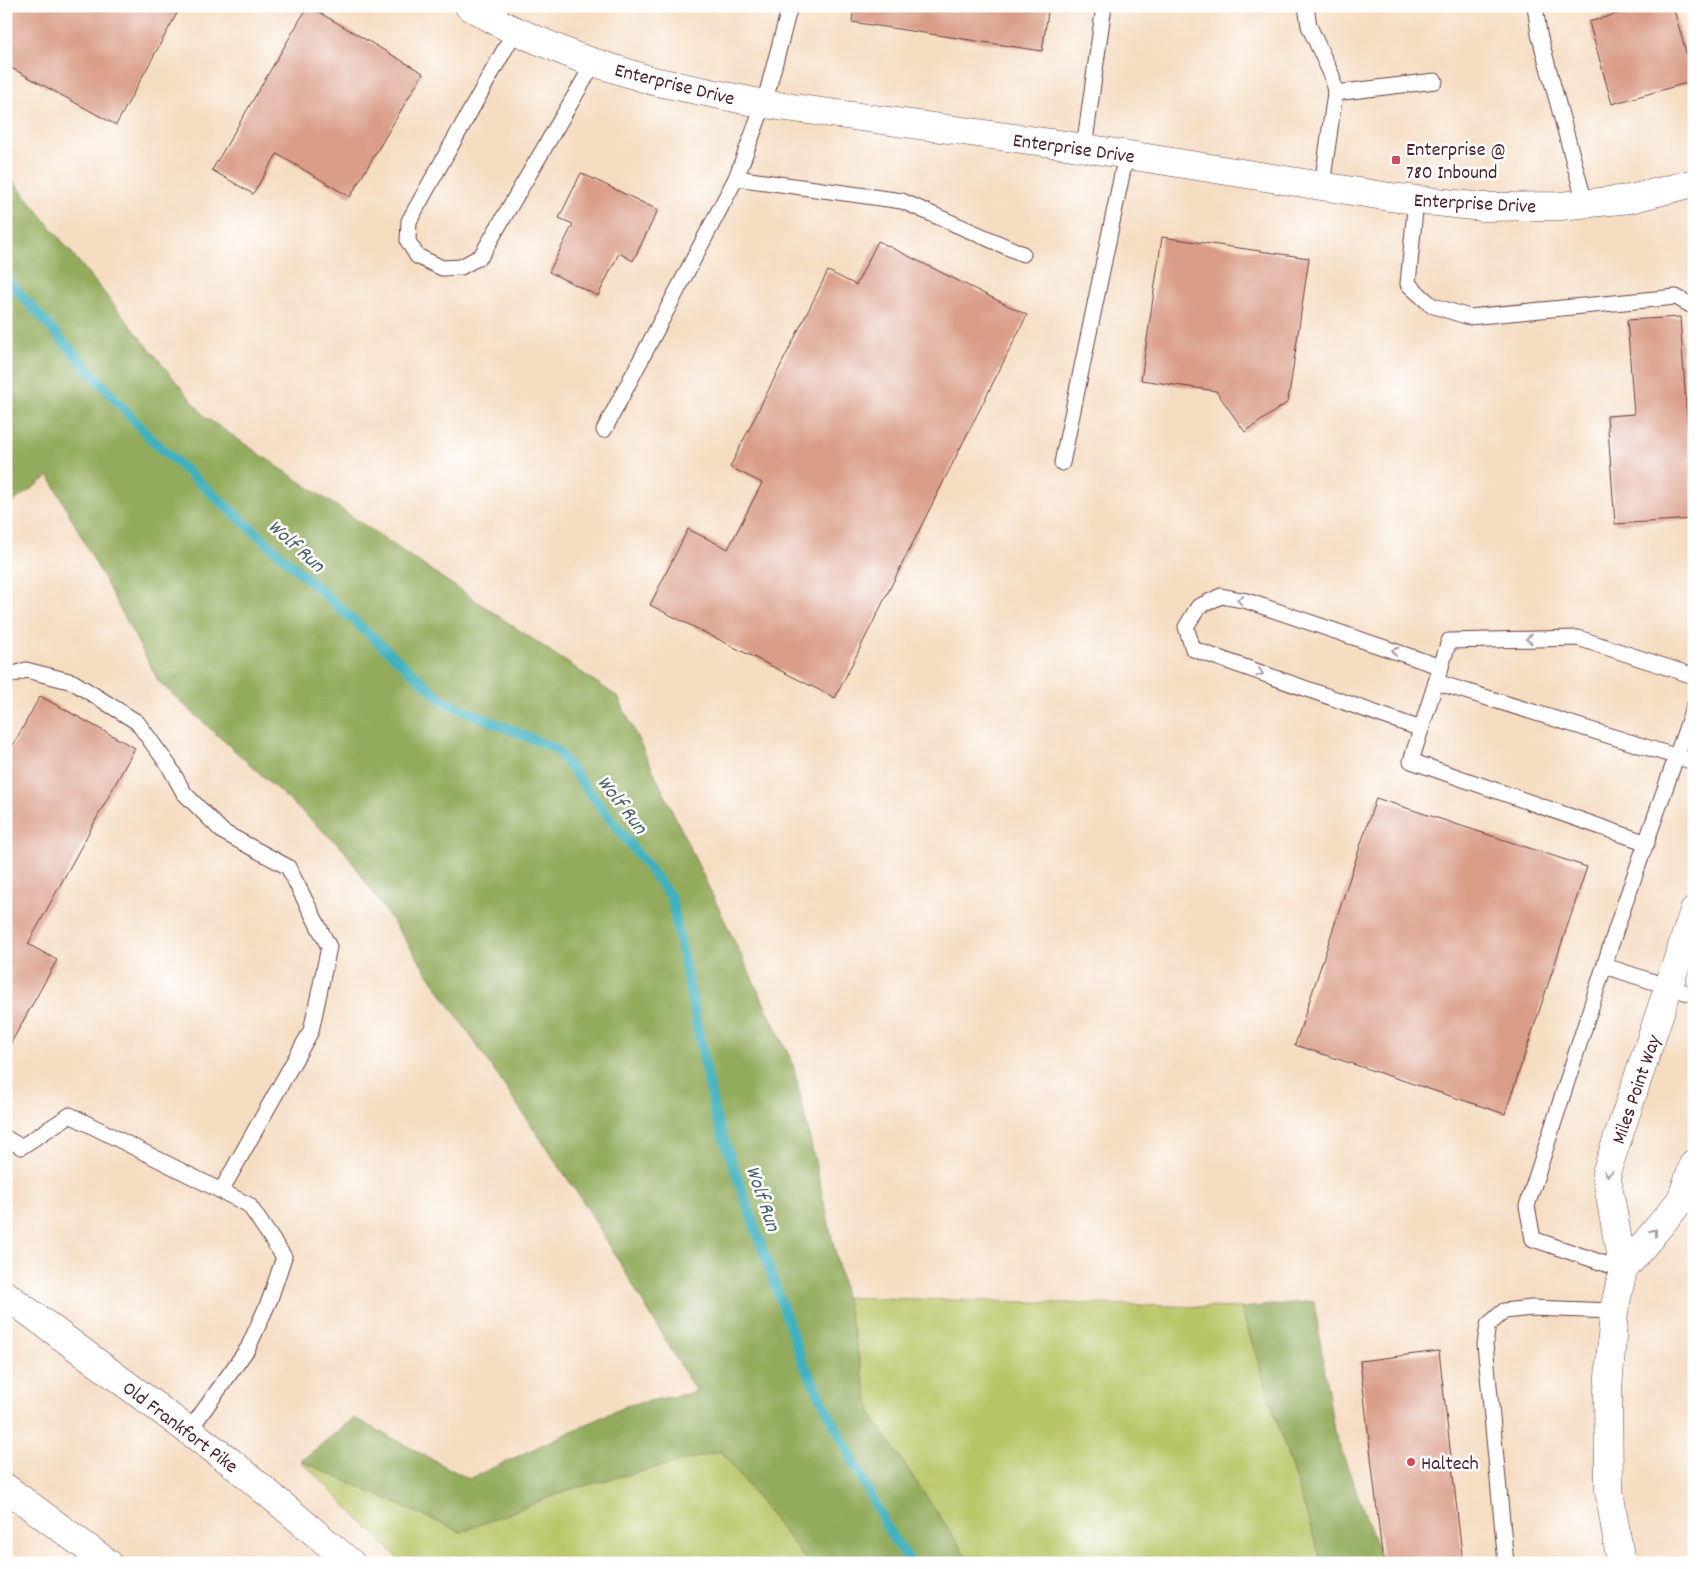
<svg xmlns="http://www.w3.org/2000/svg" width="1700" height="1569" viewBox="0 0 1700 1569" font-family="Dekko,sans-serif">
<rect width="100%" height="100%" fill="#fff"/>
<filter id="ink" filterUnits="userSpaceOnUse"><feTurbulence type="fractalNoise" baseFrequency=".02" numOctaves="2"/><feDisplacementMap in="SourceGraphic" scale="10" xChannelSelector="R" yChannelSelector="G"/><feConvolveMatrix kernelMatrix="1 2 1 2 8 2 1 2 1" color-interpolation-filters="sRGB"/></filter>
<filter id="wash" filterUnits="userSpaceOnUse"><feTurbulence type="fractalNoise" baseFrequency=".0096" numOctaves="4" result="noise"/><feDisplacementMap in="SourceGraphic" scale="20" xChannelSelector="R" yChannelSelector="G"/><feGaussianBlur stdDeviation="1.12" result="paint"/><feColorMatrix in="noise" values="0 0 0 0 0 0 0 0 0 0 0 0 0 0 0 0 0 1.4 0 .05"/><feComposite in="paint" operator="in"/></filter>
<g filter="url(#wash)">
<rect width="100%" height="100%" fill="#f5ddc2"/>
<!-- green -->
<g fill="#b9c668" stroke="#82724a">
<polygon points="845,1297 1241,1308 1322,1563 971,1563 872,1416"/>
<polygon points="721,1451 808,1563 403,1563 301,1461 461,1532 571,1489"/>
</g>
<!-- forest -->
<g fill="#92ab5c" stroke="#6e6544">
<polygon points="6,172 205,417 618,697 793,1064 872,1416 971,1563 808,1563 721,1451 571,1489 461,1532 301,1461 354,1418 469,1479 628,1405 696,1392 588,1209 344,850 159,682 49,476 6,507"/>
<polygon points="1314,1301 1334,1431 1383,1563 1322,1563 1241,1308"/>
</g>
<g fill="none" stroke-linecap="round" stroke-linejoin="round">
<!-- stream -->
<polyline stroke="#41b1bd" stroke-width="10" points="6,278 152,440 445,702 556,749 671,897 715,1114 802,1361 891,1535 911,1563"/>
</g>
<g id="blocks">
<!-- building -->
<g fill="#da9d88">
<polygon points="10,6 181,6 116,125 6,65 6,14"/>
<polygon points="308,6 423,73 350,197 277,154 253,194 212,170"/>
<polygon points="854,6 1049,6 1042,51 852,22"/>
<polygon points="1644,6 1673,6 1694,81 1612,104 1589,22"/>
<polygon points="581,173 658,210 633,261 619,253 598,296 549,272 573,224 559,218"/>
<polygon points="1162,237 1309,258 1288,402 1245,432 1216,391 1141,380"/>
<polygon points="878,241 1027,315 835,698 650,605 688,529 728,549 762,483 730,467 828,271 856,285"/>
<polygon points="1680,317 1694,519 1615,524 1607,416 1634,414 1627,320"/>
<polygon points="40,696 135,748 28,944 57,960 6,1052 6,758"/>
<polygon points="1376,798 1587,867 1505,1114 1295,1045"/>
<polygon points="1439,1351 1463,1563 1383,1563 1360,1361"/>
</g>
</g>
</g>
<g filter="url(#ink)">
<use href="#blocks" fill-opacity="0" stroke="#643c42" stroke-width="1"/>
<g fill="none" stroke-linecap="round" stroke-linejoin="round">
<!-- service casing -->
<g stroke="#643c42" stroke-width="17">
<g id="service">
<polyline points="1306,6 1309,26 1332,76 1335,93 1322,186"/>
<polyline points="1535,6 1539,34 1585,203"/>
<polyline points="515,31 409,221 408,241 417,256 442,268 461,267 481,256 594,63"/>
<polyline points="1335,93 1435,81"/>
<polyline points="1084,148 1104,6"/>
<polyline points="736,178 902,201 1023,254"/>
<polyline points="1416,199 1408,284 1431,305 1469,317 1676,297 1694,307"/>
<polyline points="604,430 736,178 764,104 790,6"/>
<polyline points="1062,463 1126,155"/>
<polyline points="6,677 26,670 73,682 137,722 169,766 184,793 223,832 288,867 329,947 311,1031 221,1191"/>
<polyline points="1436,682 1694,762"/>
<polyline points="1421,729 1193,649 1186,627 1198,607 1221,596 1247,601 1441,667"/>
<polyline points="1647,843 1411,761 1449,641 1578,638 1694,676"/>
<polyline points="1605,966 1694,995"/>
<polyline points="6,1138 21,1147 70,1115 249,1205 284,1257 270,1299 248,1348 189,1431"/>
<polyline points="1623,1270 1533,1239 1527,1206 1619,920 1694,706"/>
<polyline points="1506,1563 1485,1344 1488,1325 1504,1311 1531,1308 1614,1311"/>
</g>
</g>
<!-- minor casing -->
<g stroke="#643c42" stroke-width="29">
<g id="minor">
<polyline points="469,6 507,27 577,57 653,81 764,104 1066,145 1390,197 1483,207 1560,206 1630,199 1694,183"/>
<polyline points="1623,1270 1681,1200 1694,1163"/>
<polyline points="6,1488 108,1563"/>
<polyline points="1621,1563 1609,1490 1608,1390 1614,1311 1623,1270 1606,1173 1694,911"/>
</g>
</g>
<!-- secondary casing -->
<g stroke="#643c42" stroke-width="29">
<polyline id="secondary" points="6,1295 232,1463 351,1563"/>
</g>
<!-- service -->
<use href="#service" stroke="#fff" stroke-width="15"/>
<!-- minor -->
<use href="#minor" stroke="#fff" stroke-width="28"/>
<!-- secondary -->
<use href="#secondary" stroke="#fff" stroke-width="28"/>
</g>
<!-- one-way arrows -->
<defs><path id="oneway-chevron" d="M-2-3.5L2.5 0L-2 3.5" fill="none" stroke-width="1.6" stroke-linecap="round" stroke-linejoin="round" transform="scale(1.25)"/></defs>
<g stroke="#ae9aa0">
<use href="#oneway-chevron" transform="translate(1240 600) rotate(-168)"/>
<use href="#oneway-chevron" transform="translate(1529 639) rotate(179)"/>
<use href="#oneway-chevron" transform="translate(1395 651) rotate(-161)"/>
<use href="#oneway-chevron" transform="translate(1260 673) rotate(19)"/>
<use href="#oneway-chevron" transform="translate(1608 1173) rotate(94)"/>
<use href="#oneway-chevron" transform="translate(1654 1232) rotate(-51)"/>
</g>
</g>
<!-- markers -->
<g fill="#d1495b" stroke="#fff" stroke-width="2">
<rect x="1391" y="155" width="10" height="10" rx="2.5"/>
<circle cx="1411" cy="1462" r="5"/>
</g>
<g text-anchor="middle" stroke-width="5" stroke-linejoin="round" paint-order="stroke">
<!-- street labels -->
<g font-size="20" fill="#4a1f2b" stroke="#fff">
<text transform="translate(675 83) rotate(14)" y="7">Enterprise Drive</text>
<text transform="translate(1074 147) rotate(8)" y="7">Enterprise Drive</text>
<text transform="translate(1475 202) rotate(3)" y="7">Enterprise Drive</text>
<text transform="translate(1635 1089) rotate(-71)" y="7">Miles Point Way</text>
<text transform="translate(181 1426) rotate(37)" y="7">Old Frankfort Pike</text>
</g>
<!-- poi labels -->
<g font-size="20" fill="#4a1f2b" stroke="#fff" text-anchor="start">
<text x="1406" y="155">Enterprise @<tspan x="1406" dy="23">780 Inbound</tspan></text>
<text x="1421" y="1469">Haltech</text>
</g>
<!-- water labels -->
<g font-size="21" font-style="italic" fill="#46616d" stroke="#fff">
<text transform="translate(297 545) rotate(42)" y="7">Wolf Run</text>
<text transform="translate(623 804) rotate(52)" y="7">Wolf Run</text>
<text transform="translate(764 1198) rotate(71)" y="7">Wolf Run</text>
</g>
</g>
<!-- margin -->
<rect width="1700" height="1569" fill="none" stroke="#fff" stroke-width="25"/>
</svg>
